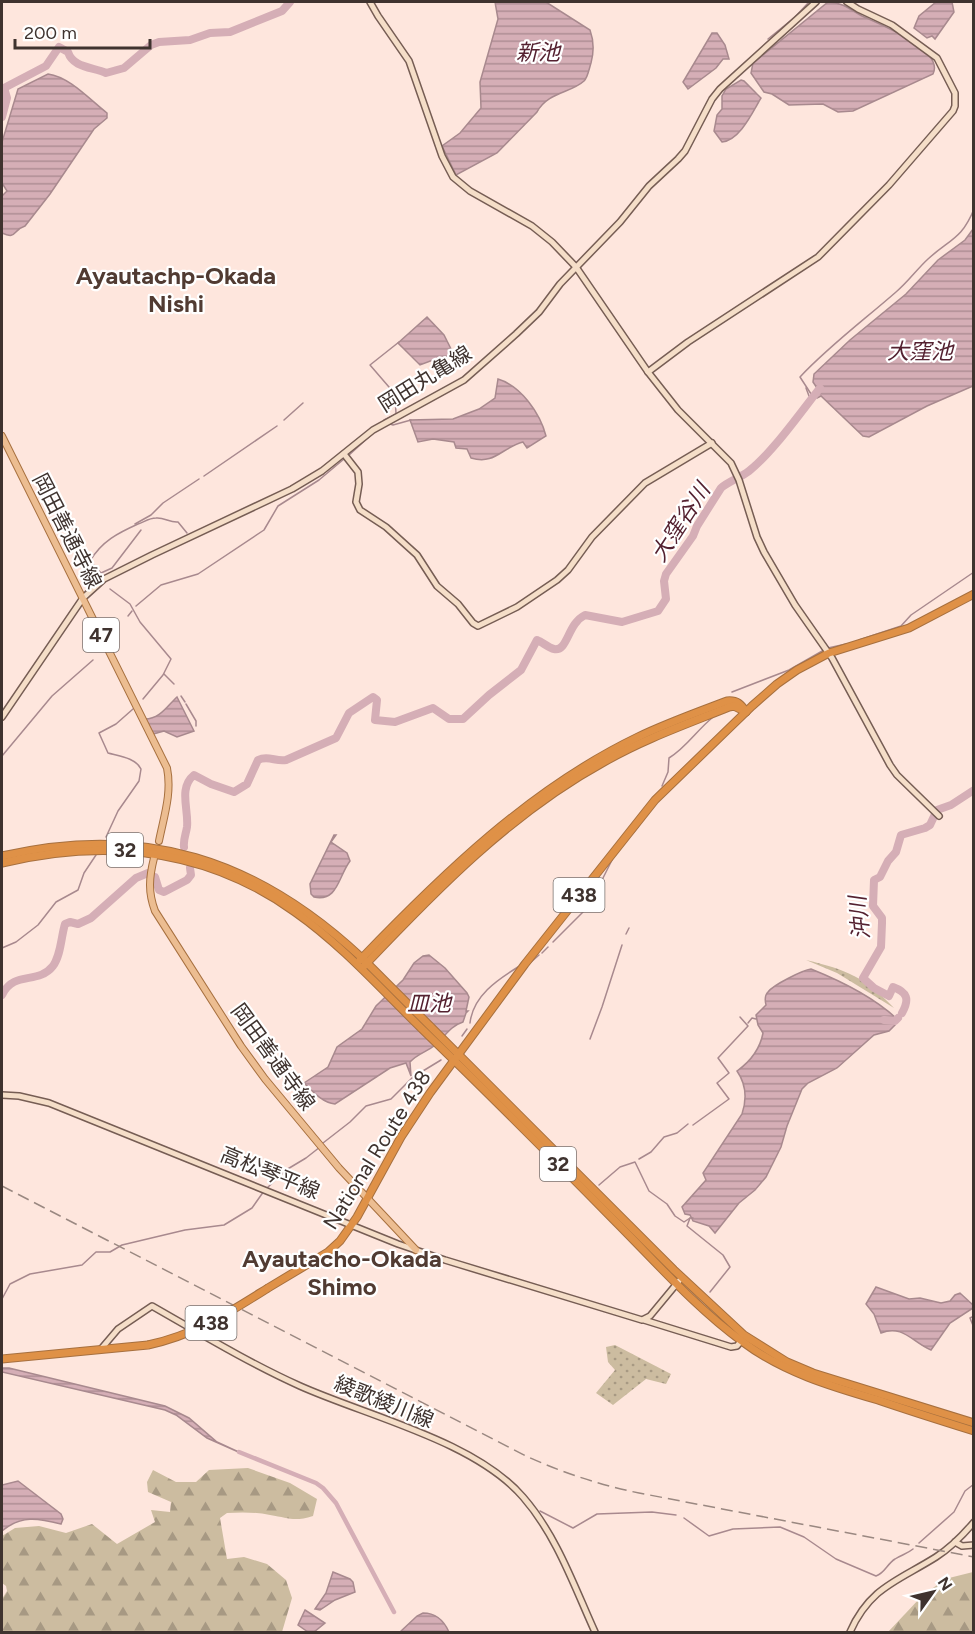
<svg xmlns="http://www.w3.org/2000/svg" width="975" height="1634" viewBox="0 0 975 1634" font-family="Figtree,'Noto Sans JP',sans-serif">
<defs>
<pattern id="grass-dots" width="8" height="8" patternUnits="userSpaceOnUse" patternTransform="scale(1.5)"><rect width="8" height="8" fill="#ccbca0"/><path d="M2 2h.1M6 6h.1" fill="none" stroke="#a79983" stroke-width="1.8" stroke-linecap="round"/></pattern>
<pattern id="forest-firs" width="22" height="20" patternUnits="userSpaceOnUse" patternTransform="scale(1.5)"><rect width="22" height="20" fill="#ccbca0"/><path d="M5 1l3.5 6h-7zM16 11l3.5 6h-7z" fill="#a79983"/></pattern>
<pattern id="water-rules" width="6" height="5" patternUnits="userSpaceOnUse" patternTransform="scale(1.5)"><rect width="6" height="5" fill="#d5aeb6"/><path d="M0 2.5h6" fill="none" stroke="#ae8e94"/></pattern>
</defs>
<rect width="100%" height="100%" fill="#fee6dd"/>
<!-- grass -->
<g fill="url(#grass-dots)">
<path d="M806,960C847,970 865,977 894,1008L837,973Z"/>
<polygon points="615,1345 671,1374 666,1384 646,1379 613,1405 596,1393 615,1370 608,1362 606,1347"/>
</g>
<!-- forest -->
<g fill="url(#forest-firs)">
<path d="M248,1468L290,1483L317,1499L313,1516C294,1522 289,1518 270,1515C256,1512 241,1512 227,1513L220,1518L227,1559L244,1557L267,1564L286,1580L292,1598L282,1632H2V1599L7,1591L6,1586L2,1583V1536L15,1528L39,1526L66,1533L92,1524L117,1544L155,1522L151,1510L170,1512L171,1502L148,1492L147,1482L153,1470L176,1482H196L209,1470Z"/>
<polygon points="973,1572 973,1632 888,1632 921,1597 945,1579"/>
</g>
<!-- water -->
<g fill="url(#water-rules)" stroke="#a8898e" stroke-width="1.5">
<path d="M495,2H546L590,30C594,41 594,52 591,63C589,69 588,77 584,81C571,93 548,92 537,112L497,153L456,175L442,146L460,133L481,108L480,82L498,19Z"/>
<path d="M828,2C842,2 851,10 862,16C879,24 945,50 933,74L853,111L838,112L823,104L789,105L772,94L764,92L751,73L753,63Z"/>
<polygon points="936,2 952,2 954,12 935,39 932,36 927,38 914,28 919,16"/>
<polygon points="712,33 717,33 725,45 729,59 723,59 716,68 688,89 683,82"/>
<path d="M48,74C70,77 90,100 107,113V118L94,129L50,194L25,226C12,230 17,240 2,233V196L7,191L2,183V142L18,89Z"/>
<path d="M741,80L744,81L761,98C752,113 740,140 722,142L714,131L717,115L722,109V96L726,89Z"/>
<polygon points="973,229 973,386 927,406 869,437 863,436 821,396 817,398 813,393 817,388 813,382 814,374 850,340 906,294 938,260 965,240"/>
<polygon points="427,317 444,335 454,355 433,360 420,365 398,343"/>
<path d="M498,379C521,386 540,413 546,436L527,448L523,442C501,448 495,465 471,458L467,449L456,448L454,442L433,439L418,442L410,420L453,419L479,409L495,398Z"/>
<path d="M177,697L194,731L177,737L164,731L153,734L145,719C160,719 167,706 177,697Z"/>
<path d="M334,835H336L331,842L347,853L350,861C338,877 338,902 314,897L311,894L310,884Z"/>
<path d="M429,955L445,968L467,993L469,997L466,1011H468L466,1013L463,1022C450,1026 444,1038 434,1046C426,1052 417,1054 410,1062L411,1076L406,1063L390,1068L335,1104C323,1103 313,1092 304,1083L328,1067L337,1047L362,1029L376,1006L403,980L414,963L423,956Z"/>
<path d="M811,969C841,981 872,996 896,1018L892,1022L895,1025L889,1031L874,1035L837,1068L808,1083L802,1089L787,1126L781,1147L766,1177L755,1190L739,1203L715,1233L709,1226L693,1221L690,1215L685,1214L682,1207L706,1180L703,1173L742,1114C747,1099 746,1084 737,1071C751,1061 760,1049 763,1033L758,1025L756,1015L766,1005C765,1001 765,995 768,992C773,985 803,970 811,969Z"/>
<path d="M876,1287L909,1299L920,1298L941,1303L950,1301L955,1295L960,1293L973,1305V1308L950,1323L931,1350C913,1343 903,1324 881,1333L874,1314L866,1304Z"/>
<polygon points="2,1368 9,1368 165,1406 189,1418 217,1442 243,1454 207,1438 176,1415 165,1410 2,1372"/>
<path d="M18,1481L61,1514L63,1519L61,1524C38,1518 21,1515 2,1531V1485Z"/>
<polygon points="333,1572 350,1579 353,1582 355,1592 335,1600 320,1610 315,1609 326,1593"/>
<polygon points="305,1610 325,1623 314,1632 308,1632 298,1625"/>
<path d="M423,1613C437,1613 444,1621 449,1632H400L417,1616Z"/>
</g>
<g fill="none" stroke-linecap="round" stroke-linejoin="round">
<!-- stream -->
<g stroke="#a8898e" stroke-width="1.5">
<polyline points="768,39 795,17 809,2"/>
<polyline points="806,388 809,396 812,397"/>
<path d="M813,397L800,377C829,346 864,320 896,292C908,282 917,269 928,259C950,239 962,239 974,209"/>
<polyline points="284,420 303,403"/>
<polyline points="384,420 396,414 395,394 370,365 399,342"/>
<polyline points="390,424 393,425 411,420"/>
<polyline points="348,456 371,435"/>
<polyline points="204,476 277,426"/>
<polyline points="135,524 151,515 163,503 199,479"/>
<path d="M141,530L112,568L101,573L90,561C102,541 118,533 138,524C144,522 149,518 156,518C164,517 170,523 178,522L187,533"/>
<polyline points="110,589 130,604 140,622 171,659 163,675 143,699"/>
<polyline points="136,606 161,585 198,574 264,530 278,506 319,480 344,459"/>
<polyline points="128,616 132,611"/>
<polyline points="859,640 901,626 911,615 974,572"/>
<polyline points="828,648 846,644"/>
<polyline points="164,674 174,684"/>
<polyline points="732,692 789,670 824,650"/>
<polyline points="181,696 185,702"/>
<polyline points="186,704 196,721 196,726"/>
<polyline points="2,756 52,696 93,660"/>
<path d="M662,786L668,772L669,758C686,748 697,730 712,718"/>
<polyline points="634,832 640,824"/>
<path d="M106,837L118,811L139,781L141,769C136,758 119,756 108,753L99,733L116,724L133,709"/>
<polyline points="626,934 629,928"/>
<polyline points="553,942 589,906 614,856"/>
<polyline points="2,948 16,942 38,925 56,902 78,890 84,873 96,855"/>
<polyline points="542,953 548,947"/>
<polyline points="530,963 539,955"/>
<path d="M470,1023C473,996 497,980 518,967"/>
<polyline points="748,1023 752,1018 756,1019"/>
<polyline points="462,1036 467,1029"/>
<polyline points="590,1039 602,1007 622,945"/>
<polyline points="693,1125 729,1099 717,1083 729,1073 718,1058 748,1026 740,1017"/>
<polyline points="323,1143 350,1122 366,1106 391,1099 413,1077 441,1060"/>
<polyline points="639,1159 651,1152 664,1137 677,1133 688,1124"/>
<polyline points="599,1185 620,1167 635,1162 649,1191 667,1204 675,1216 684,1222 690,1218"/>
<polyline points="267,1188 286,1170 306,1158 320,1147"/>
<polyline points="693,1218 690,1218 687,1226 723,1255 730,1267 710,1292"/>
<polyline points="2,1299 10,1284 30,1274 82,1265 96,1252 110,1252 122,1245 185,1230 224,1225 252,1208 264,1191"/>
<polyline points="974,1316 970,1318 974,1328"/>
<polyline points="540,1511 573,1528 597,1514 652,1512 676,1515"/>
<path d="M684,1518L709,1536L733,1529L780,1527L804,1537L836,1559L876,1576C885,1573 887,1564 895,1559C901,1555 907,1554 913,1549"/>
<polyline points="919,1543 954,1512 965,1491 974,1484"/>
</g>
<!-- canal -->
<polyline stroke="#d5aeb6" stroke-width="4.5" points="239,1452 316,1483 323,1488 336,1503 394,1612"/>
<!-- river -->
<g stroke="#d5aeb6" stroke-width="8">
<path d="M2,117L7,98L4,88L46,66L59,47L68,52C73,68 93,67 106,73L124,68L151,45L159,42L190,40L210,33L230,32L282,11L290,2"/>
<path d="M184,847C183,840 186,834 187,827C189,810 178,788 194,775L211,784L234,792L247,784L258,760C268,755 276,762 286,760L336,738L349,713L373,697L377,700L375,720L395,722L433,708L449,719H463L489,695L521,670L537,640C542,642 549,648 554,649C568,652 567,624 585,615L622,622L658,611L666,599L664,581L666,574L693,536L697,526L721,488C729,481 740,478 749,471C773,452 800,413 820,388"/>
<polyline points="155,877 159,890 164,892 187,880 191,875 190,868"/>
<path d="M2,995C14,970 38,985 53,966C61,955 61,937 65,924L70,922L78,924L91,918L136,878L148,873"/>
<path d="M902,1013C910,999 907,992 893,987L889,996L874,988L863,978L881,947L882,923V918L873,906L874,880L880,877L888,861L896,852L901,835L925,828L930,825L937,810L951,805L974,790"/>
<polyline points="884,1020 895,1021 898,1018"/>
</g>
<!-- secondary casing -->
<g stroke="#765d54" stroke-width="8">
<g id="secondary">
<polyline points="370,2 378,16 409,61 442,156 453,177 470,191 532,226 552,242 576,267 648,372 678,410 731,463 739,480 757,537 764,552 795,605 832,658 890,765 897,775 939,816"/>
<polyline points="648,372 688,342 818,257 889,185 953,111 955,106 955,93 937,58 892,25 858,9 847,2"/>
<polyline points="344,454 358,472 359,484 356,502 360,510 386,527 417,555 437,586 458,604 473,623 478,626 517,607 557,580 568,570 592,537 645,483 712,443"/>
<polyline points="2,717 83,598 104,579 152,555 292,489 322,471 373,430 464,380 516,334 539,312 560,284 620,222 649,186 678,159 685,151 712,99 720,89 816,2"/>
<polyline points="2,1095 19,1096 49,1103 398,1244 445,1260 642,1320 650,1316 679,1281"/>
<polyline points="644,1320 731,1347 737,1346 741,1341"/>
<path d="M101,1349L118,1329L152,1306C201,1334 249,1363 300,1386C367,1416 475,1441 523,1497C557,1536 574,1586 595,1632"/>
<polyline points="955,1542 962,1546 974,1545"/>
<path d="M850,1632C870,1587 898,1581 936,1557C950,1548 963,1535 974,1522"/>
</g>
</g>
<!-- primary casing -->
<g stroke="#a7703f" stroke-width="8">
<g id="primary">
<path d="M2,436L167,768C172,793 164,816 159,841"/>
<path d="M154,858C149,878 148,892 155,911L241,1046L265,1079L339,1168L416,1250"/>
</g>
</g>
<!-- highway casing -->
<g stroke="#a7703f" stroke-width="9">
<g id="highway">
<path d="M2,856C144,823 256,859 362,958L674,1270L744,1335L787,1362L813,1373L974,1423"/>
<path d="M2,863C106,838 206,848 295,912C342,945 380,988 421,1028C486,1091 550,1155 614,1220C656,1262 695,1307 743,1342C783,1372 830,1386 878,1400C910,1411 942,1421 974,1431"/>
<path d="M360,960C443,874 530,789 638,737C667,723 698,712 727,701C737,700 741,704 746,712"/>
<path d="M364,966C436,890 511,813 604,762C644,739 687,724 729,707L734,706L746,712"/>
<polyline points="268,1288 328,1252 340,1241 357,1217 401,1137 430,1093 525,964 655,800 752,706 777,684 797,670 829,653 909,628 974,594"/>
<polyline points="2,1359 148,1345"/>
</g>
</g>
<!-- secondary -->
<use href="#secondary" stroke="#f5dec8" stroke-width="5"/>
<!-- primary -->
<use href="#primary" stroke="#ecbd91" stroke-width="6"/>
<!-- highway -->
<use href="#highway" stroke="#df9147" stroke-width="7"/>
<!-- rail -->
<path stroke="#9a8881" stroke-width="1.5" stroke-dasharray="12 6" stroke-linecap="butt" d="M2,1186L528,1457C564,1473 600,1485 639,1493L974,1557"/>
<!-- highway-bridge casing -->
<g stroke="#a7703f" stroke-width="9" stroke-linecap="butt">
<path id="highway-bridge" d="M148,1345C195,1335 228,1313 268,1288"/>
</g>
<!-- highway-bridge -->
<use href="#highway-bridge" stroke="#df9147" stroke-width="7"/>
</g>
<g text-anchor="middle" stroke-width="4.5" stroke-linejoin="round" paint-order="stroke">
<!-- shield labels -->
<g fill="#fff" stroke="#79706d" stroke-width="1.5">
<rect x="83" y="618" width="36" height="34" rx="4.5"/>
<rect x="107" y="833" width="36" height="34" rx="4.5"/>
<rect x="553.5" y="878" width="51" height="34" rx="4.5"/>
<rect x="540" y="1147" width="36" height="34" rx="4.5"/>
<rect x="185.5" y="1306" width="51" height="34" rx="4.5"/>
</g>
<g font-size="20" font-weight="bold" fill="#3f332f">
<text x="101" y="642">47</text>
<text x="125" y="857">32</text>
<text x="579" y="902">438</text>
<text x="558" y="1171">32</text>
<text x="211" y="1330">438</text>
</g>
<!-- street labels -->
<g font-size="21" fill="#3f332f" stroke="#fff">
<text transform="translate(425 379) rotate(-32)" y="7">岡田丸亀線</text>
<text transform="translate(67 531) rotate(63)" y="7">岡田善通寺線</text>
<text transform="translate(273 1057) rotate(54)" y="7">岡田善通寺線</text>
<text transform="translate(377 1150) rotate(-58)" y="7">National Route 438</text>
<text transform="translate(270 1173) rotate(22)" y="7">高松琴平線</text>
<text transform="translate(384 1402) rotate(22)" y="7">綾歌綾川線</text>
</g>
<!-- water labels -->
<g font-size="22" font-style="italic" fill="#542130" stroke="#fff">
<text x="538" y="60">新池</text>
<text x="920" y="359">大窪池</text>
<text transform="translate(680 522) rotate(-57)" y="8">大窪谷川</text>
<text transform="translate(859 918) rotate(-96)" y="8">沖川</text>
<text x="429" y="1011">皿池</text>
</g>
<!-- quarter labels -->
<g font-size="24" font-weight="bold" fill="#513b32" stroke="#fff">
<text x="176" y="284">Ayautachp-Okada<tspan x="176" dy="28">Nishi</tspan></text>
<text x="342" y="1267">Ayautacho-Okada<tspan x="342" dy="28">Shimo</tspan></text>
</g>
</g>
<!-- border -->
<rect width="975" height="1634" fill="none" stroke="#3f332f" stroke-width="6"/>
<!-- north arrow -->
<g transform="translate(933 1592) rotate(56)" stroke="#ffffff" stroke-width="4.5" paint-order="stroke">
<path d="M0-4.5L10 22L0 15L-10 22Z" fill="#3f332f"/>
<text y="-9" font-size="16" font-weight="bold" text-anchor="middle" fill="#3f332f">N</text>
</g>
<!-- scale -->
<path d="M15 39v9h135v-9" fill="none" stroke="#3f332f" stroke-width="3"/>
<text x="24" y="39" font-size="18" fill="#3f332f" stroke="#ffffff" stroke-width="4.5" paint-order="stroke">200 m</text>
</svg>
